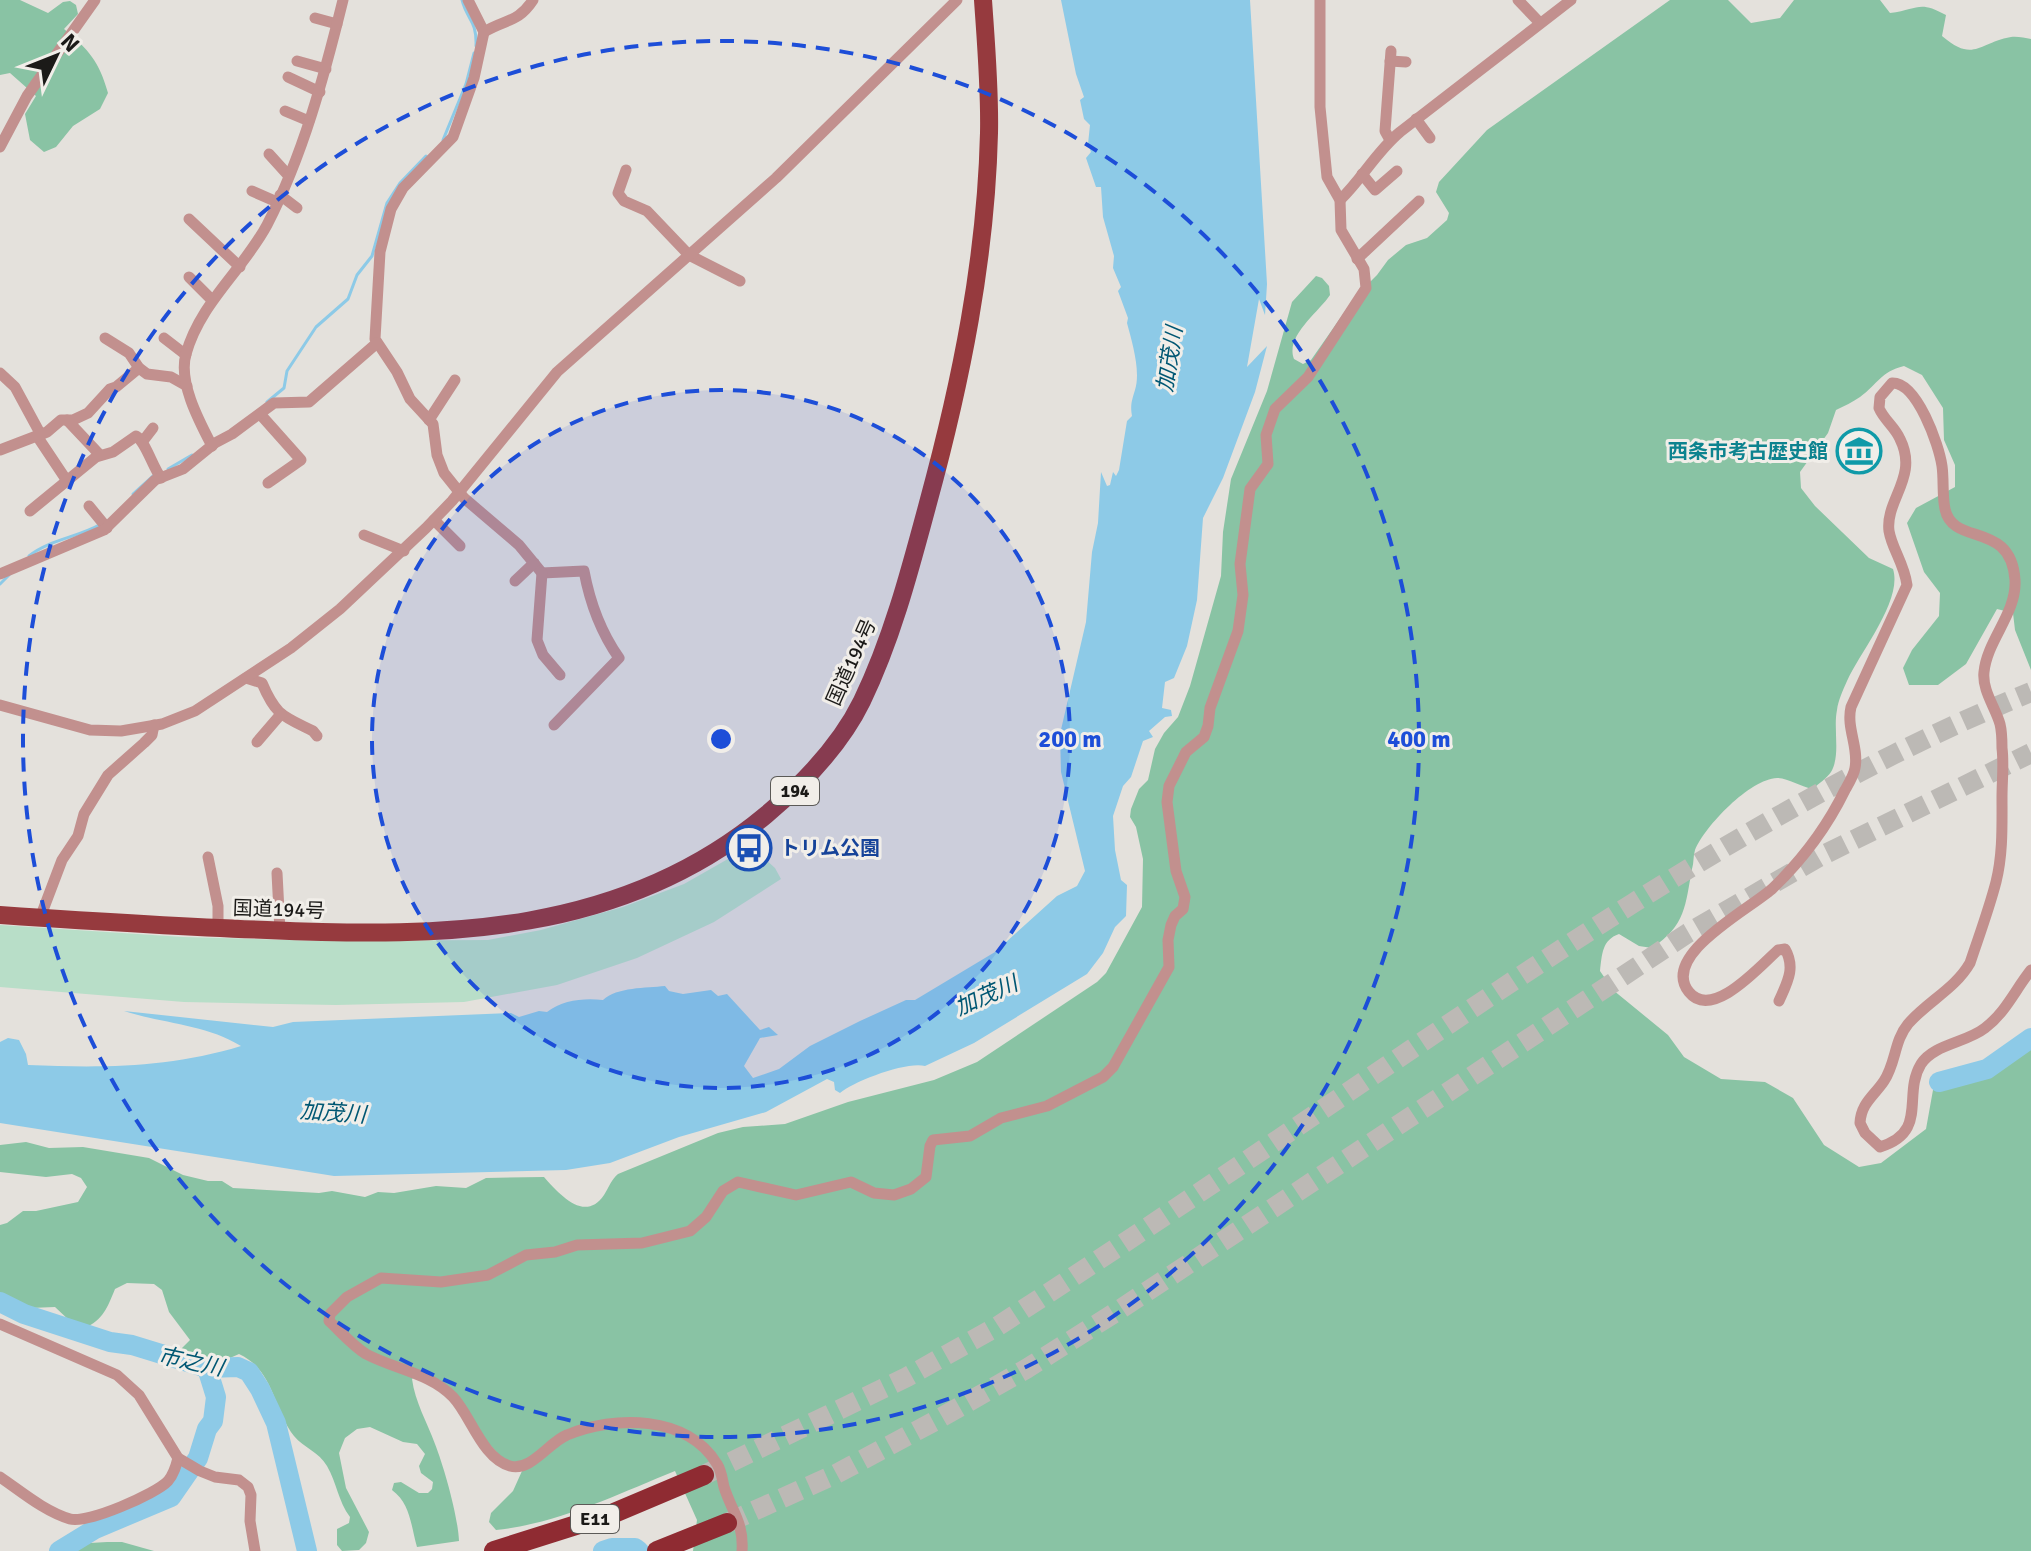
<svg xmlns="http://www.w3.org/2000/svg" width="2031" height="1551" viewBox="0 0 2031 1551" font-family="Signika,'Noto Sans JP',sans-serif">
<rect width="100%" height="100%" fill="#e4e1dc"/>
<!-- green -->
<polygon fill="#b8dec8" points="742,851 756,851 775,868 781,879 714,922 637,958 557,985 464,1002 336,1005 184,1002 0,987 0,925 183,937 321,941 488,940 541,930 623,907 684,884"/>
<!-- forest -->
<g fill="#89c3a4">
<path d="M0,0H20L48,13L63,2L70,1L76,5L78,14L64,29C89,50 99,61 108,93L100,109L73,126L56,147L44,152L30,140L25,114L36,96L10,73L0,75Z"/>
<path d="M1670,0H1728L1751,23L1780,18L1794,0H1880L1890,13C1919,9 1919,0 1946,15L1942,36C1974,63 1978,43 2011,37C2017,36 2025,38 2031,39V670L2015,630L2013,613L1997,609L1966,664L1938,685H1909L1903,668L1912,650L1939,616L1940,593L1924,572L1907,523L1916,508L1955,487V465L1944,440L1943,408L1922,375L1904,366C1880,372 1878,384 1860,397C1853,402 1844,406 1836,410L1828,433L1800,472L1801,488L1815,506L1869,558L1893,569C1903,600 1860,652 1847,681C1843,690 1838,701 1837,710C1833,729 1841,755 1831,772C1827,778 1818,784 1813,789C1801,787 1788,778 1777,778C1750,779 1705,826 1695,850C1693,856 1694,863 1692,869C1685,906 1686,925 1652,948L1639,946L1619,934C1602,940 1602,954 1600,971L1613,990L1668,1035L1684,1057L1721,1079L1765,1082L1793,1098L1824,1145L1859,1167L1881,1163L1926,1129L1933,1090L1952,1078L1988,1079L2031,1039V1551H693L697,1520L675,1471C618,1494 557,1524 496,1530L489,1522L491,1513L513,1491L522,1471L501,1457L477,1431L465,1408L419,1372L412,1379C415,1402 427,1422 435,1444C444,1467 458,1516 459,1541L417,1547C411,1527 411,1504 392,1490L394,1483L401,1482L419,1493H428L432,1489L433,1482L421,1473L419,1466L425,1454L417,1444L403,1442L370,1427L357,1429L345,1438L339,1453L346,1488L369,1532L366,1543L359,1550L342,1551L337,1545V1529L349,1523L350,1517C338,1501 337,1483 327,1466C319,1452 304,1448 294,1436C273,1409 274,1370 239,1354C214,1366 206,1364 179,1356L180,1350L190,1340L169,1312L162,1290L154,1284L127,1283L115,1289C108,1306 103,1321 84,1328L71,1322L55,1307L30,1308L0,1294V1225L7,1223L23,1211H36L78,1202L87,1187L81,1178L72,1174L46,1177L0,1172V1145L26,1142L49,1148L83,1147L149,1158L183,1175L208,1181H222L233,1188L319,1193L332,1191L365,1197L378,1192L394,1193L436,1186L466,1188L486,1178L544,1177C560,1195 585,1223 604,1195C609,1187 611,1180 618,1174L718,1133L743,1127L785,1124L848,1102L934,1080L977,1062L1097,982L1106,973L1142,907L1143,859L1136,827L1130,817L1131,809L1139,789L1148,780L1155,749L1164,733L1178,717L1190,686L1221,576L1223,532L1231,479L1267,391L1292,302L1316,276L1322,278L1329,286L1330,295C1318,313 1285,336 1294,359L1303,364L1311,360L1355,297L1377,275L1388,260L1406,245L1427,238L1447,220L1449,213L1436,192L1439,182L1487,130Z"/>
<polygon points="107,1542 122,1542 154,1551 74,1551 90,1543"/>
</g>
<!-- water -->
<path fill="#8dcae7" d="M1061,0H1250L1267,284L1265,315L1259,299L1247,367L1267,346L1255,392L1223,478L1203,518L1197,600L1187,646L1174,678L1165,682L1162,708L1171,710L1172,716L1165,717L1149,731L1153,737L1143,741L1131,777L1123,786L1113,816L1115,850L1121,880L1127,885L1126,916L1115,927L1103,953L1087,974L974,1043L925,1066C907,1061 854,1081 840,1093L835,1090L834,1082L827,1079L766,1112L679,1137L610,1163L566,1170L334,1176L0,1123V1042L8,1038L19,1040L26,1054L28,1065C102,1068 169,1068 241,1046C205,1024 164,1024 124,1011L273,1027L293,1022L511,1013L519,1017L539,1011L547,1012C563,1000 583,998 603,1000C617,987 646,988 665,986L669,991L683,994L711,990L718,996L727,994L760,1030L769,1027L778,1035L760,1038L744,1066L753,1078L779,1069L810,1046L860,1021L906,1000H915L995,952L1057,896L1077,886L1085,871L1061,772L1060,734L1086,622L1092,552L1098,523L1101,472L1107,486L1110,485L1113,472L1116,476L1119,470L1127,421L1132,416C1130,405 1132,400 1135,390C1141,371 1132,342 1127,323L1128,318L1118,291L1121,287L1113,268L1114,256L1103,217L1101,187H1096L1086,158L1091,152L1088,144L1090,125L1084,119L1080,100L1084,97L1076,74Z"/>
<g fill="none" stroke-linecap="round" stroke-linejoin="round">
<!-- stream -->
<g stroke="#8dcae7" stroke-width="3">
<path d="M462,0C467,20 477,20 476,46"/>
<polyline points="443,140 466,84 474,53"/>
<polyline points="267,402 284,388 287,371 316,327 348,299 357,275 372,256 387,203 400,183 426,156"/>
<polyline points="168,469 192,455"/>
<polyline points="133,494 154,475"/>
<path d="M29,556C48,540 79,537 101,524"/>
<polyline points="0,584 9,575"/>
</g>
<!-- river -->
<g stroke="#8dcae7" stroke-width="20">
<polyline points="1939,1082 1987,1069 2031,1038"/>
<polyline points="0,1302 24,1314 110,1342 132,1345 207,1368 238,1367 249,1372 260,1389 276,1423 307,1551"/>
<polyline points="59,1551 95,1529 171,1497 198,1458 207,1429 213,1421 216,1397 207,1368"/>
<polyline points="603,1551 612,1548 635,1548 639,1551"/>
</g>
<!-- motorway-tunnel -->
<g stroke="#bcb9b5" stroke-width="20" stroke-dasharray="20 10" stroke-linecap="butt">
<path d="M704,1475L907,1377L998,1326C1144,1231 1289,1132 1434,1034C1624,906 1818,779 2031,692"/>
<polyline points="727,1523 836,1474 935,1421 1026,1369 1116,1312 1688,933 1819,857 2031,753"/>
</g>
<!-- minor -->
<g stroke="#c2908e" stroke-width="11">
<path d="M468,0L484,32L474,78L453,137L403,188L391,209L380,252L375,339L397,372L410,399L433,424L437,455L444,473L464,498L519,545L542,573L584,571C590,603 600,631 619,658L554,725"/>
<polyline points="1518,0 1540,23"/>
<polyline points="315,18 337,24"/>
<path d="M484,32C505,19 518,23 533,0"/>
<polyline points="297,61 326,69"/>
<polyline points="1390,61 1406,62"/>
<polyline points="288,77 320,92"/>
<polyline points="285,111 309,121"/>
<polyline points="1416,119 1430,138"/>
<polyline points="1390,140 1385,131 1391,51"/>
<polyline points="0,147 27,96 95,0"/>
<polyline points="269,154 288,175"/>
<polyline points="626,170 618,193 624,201 647,211 689,255 740,281"/>
<polyline points="1362,174 1375,190 1397,171"/>
<polyline points="252,191 277,202"/>
<polyline points="280,195 297,208"/>
<path d="M1340,200C1362,179 1376,152 1400,132L1571,0"/>
<polyline points="189,219 240,267"/>
<polyline points="1357,259 1419,201"/>
<polyline points="189,277 212,300"/>
<polyline points="105,338 129,353 139,368 147,374 171,377 187,386"/>
<polyline points="164,338 186,355"/>
<polyline points="0,373 15,387 41,435"/>
<polyline points="260,414 301,460 268,483"/>
<polyline points="67,420 100,455"/>
<polyline points="429,420 455,380"/>
<polyline points="37,436 67,481"/>
<polyline points="143,441 153,428"/>
<path d="M212,446C199,421 178,382 186,354C200,303 243,270 267,225C303,155 324,77 343,0"/>
<polyline points="0,450 47,432 61,420 73,420 88,413 110,389 116,387 139,368"/>
<polyline points="89,506 107,528"/>
<path d="M30,511L96,457L113,452L136,436C146,442 152,466 161,478"/>
<polyline points="434,520 460,546"/>
<polyline points="364,535 404,551"/>
<polyline points="542,573 537,640 543,655 560,675"/>
<polyline points="0,574 104,530 155,480 183,469 215,443 232,434 274,403 309,402 377,343"/>
<polyline points="515,581 534,563"/>
<path d="M246,678L262,683C276,716 283,716 313,731L317,736"/>
<polyline points="0,705 90,730 121,731 162,724 195,711 291,648 340,609 426,528 452,501 557,372 776,178 957,0"/>
<polyline points="257,742 281,714"/>
<polyline points="208,857 218,906 218,928"/>
<polyline points="277,873 280,931"/>
<polyline points="40,918 62,860 78,836 84,814 108,775 144,743 152,735 154,725"/>
<path d="M1779,1001C1787,983 1796,968 1785,949L1778,950C1760,966 1712,1021 1689,992C1659,955 1752,908 1773,888C1803,859 1827,827 1845,790C1849,783 1854,775 1855,768C1859,747 1846,728 1851,707L1907,585C1904,563 1892,549 1889,531C1885,500 1919,477 1900,439C1895,427 1884,420 1879,408L1880,397L1892,383C1917,382 1939,445 1942,466C1944,480 1942,495 1945,509C1953,547 2011,520 2015,580C2017,613 1987,640 1984,672C1982,690 1995,707 2000,724C2002,732 2002,740 2002,748C2004,764 2002,781 2002,797C2002,825 2003,854 1996,882C1989,909 1979,936 1970,963C1955,989 1928,1001 1908,1024C1894,1041 1896,1063 1884,1081C1874,1096 1861,1103 1860,1123L1865,1133L1880,1147C1929,1132 1902,1095 1921,1064C1934,1044 1966,1043 1985,1028C2006,1012 2015,990 2031,970"/>
<polyline points="0,1324 117,1375 139,1395 178,1458 200,1471 215,1477 239,1480 248,1487 251,1495 250,1521 255,1551"/>
<path d="M0,1477C22,1492 44,1511 70,1519C87,1524 156,1494 168,1481C174,1474 176,1466 178,1458"/>
<path d="M742,1551C744,1523 732,1512 724,1487C722,1479 722,1472 717,1464C688,1415 614,1415 567,1435C549,1442 531,1472 510,1466C482,1458 471,1416 453,1397C430,1373 394,1369 366,1354C353,1346 341,1332 329,1321L330,1314L347,1297L381,1278L441,1282L488,1275L526,1255L555,1252L577,1245L642,1243L690,1231L706,1217L723,1191L738,1182L796,1195L851,1182L874,1193L894,1195L911,1189L926,1177L930,1146L933,1140L970,1136L1001,1118L1047,1106L1103,1077L1113,1067L1169,967L1168,940L1171,925L1175,916L1183,909L1185,897L1176,871L1167,802L1169,786L1186,752L1204,737L1208,726L1210,708L1238,631L1243,595L1240,564L1250,489L1268,464L1266,435L1275,409L1308,377L1366,288L1364,269L1341,230L1340,200L1327,177L1320,107V0"/>
</g>
<!-- trunk -->
<path stroke="#963a3e" stroke-width="18" d="M0,915C89,921 178,927 267,930C445,938 622,935 766,815C804,783 840,746 862,701C892,639 910,570 928,503C961,382 986,259 989,133C990,90 986,44 983,0"/>
<!-- motorway -->
<g stroke="#8f2b32" stroke-width="20">
<polyline points="494,1551 614,1513 704,1475"/>
<polyline points="657,1551 727,1523"/>
</g>
</g>
<!-- distance rings -->
<circle cx="721" cy="739" r="349" fill="#1d4ed8" fill-opacity=".12"/>
<g fill="none" stroke="#1d4ed8" stroke-width="4" stroke-dasharray="14 10">
<circle cx="721" cy="739" r="349"/>
<circle cx="721" cy="739" r="698"/>
</g>
<!-- icons -->
<defs>
<g id="museum-ring" transform="scale(2.3)"><circle r="9.5" fill="#f1eee9" stroke="#0f9aa8" stroke-width="1.5"/><path d="M0-6L6-3V-2H-6V-3ZM-5-1h2V3h-2ZM-1-1h2V3h-2ZM3-1h2V3H3ZM-6 4H6V6H-6Z" fill="#0f9aa8"/></g>
<g id="bus-ring" transform="scale(2.3)"><circle r="9.5" fill="#f1eee9" stroke="#1a4fb4" stroke-width="1.5"/><path d="M-5-6H5V4H4V6H2V4H-2V6H-4V4H-5ZM-3.5-4V0h7V-4ZM-3.5 1.2v1.5H-2V1.2ZM2 1.2v1.5H3.5V1.2Z" fill="#1a4fb4"/></g>
</defs>
<g fill-rule="evenodd">
<use href="#museum-ring" x="1859" y="451"/>
<use href="#bus-ring" x="749" y="848"/>
</g>
<g text-anchor="middle" stroke-width="6" stroke-linejoin="round" paint-order="stroke">
<!-- shield labels -->
<g fill="#f1eee9" stroke="#5b5a57" stroke-width="2">
<rect x="771" y="777" width="48" height="28" rx="6"/>
<rect x="571" y="1505" width="48" height="28" rx="6"/>
</g>
<g font-size="18" font-weight="bold" fill="#1b1a18">
<text x="795" y="797">194</text>
<text x="595" y="1525">E11</text>
</g>
<!-- culture labels -->
<g font-size="20" font-weight="bold" fill="#0d838f" stroke="#f1eee9" text-anchor="end">
<text x="1828" y="458">西条市考古歴史館</text>
</g>
<!-- street labels -->
<g font-size="20" fill="#1b1a18" stroke="#f1eee9">
<text transform="translate(851 662) rotate(-66)" y="7">国道194号</text>
<text transform="translate(279 909) rotate(2)" y="7">国道194号</text>
</g>
<!-- transit labels -->
<g font-size="20" font-weight="bold" fill="#164399" stroke="#f1eee9" text-anchor="start">
<text x="780" y="855">トリム公園</text>
</g>
<!-- water labels -->
<g font-size="22" font-style="italic" fill="#005773" stroke="#f1eee9">
<text transform="translate(1169 359) rotate(-81)" y="8">加茂川</text>
<text transform="translate(986 995) rotate(-24)" y="8">加茂川</text>
<text transform="translate(333 1112) rotate(4)" y="8">加茂川</text>
<text transform="translate(191 1361) rotate(12)" y="8">市之川</text>
</g>
</g>
<circle cx="721" cy="739" r="12" fill="#1d4ed8" stroke="#f1eee9" stroke-width="4"/>
<g font-size="24" text-anchor="middle" font-weight="bold" fill="#1d4ed8" stroke="#f1eee9" stroke-width="6" stroke-linejoin="round" paint-order="stroke">
<text x="1070" y="747">200 m</text>
<text x="1419" y="747">400 m</text>
</g>
<!-- north arrow -->
<g transform="translate(56 56) rotate(47)" stroke="#f1eee9" stroke-width="6" paint-order="stroke">
<path d="M0-6L14 30L0 20L-14 30Z" fill="#1b1a18"/>
<text y="-12" font-size="22" font-weight="bold" text-anchor="middle" fill="#1b1a18">N</text>
</g>
</svg>
